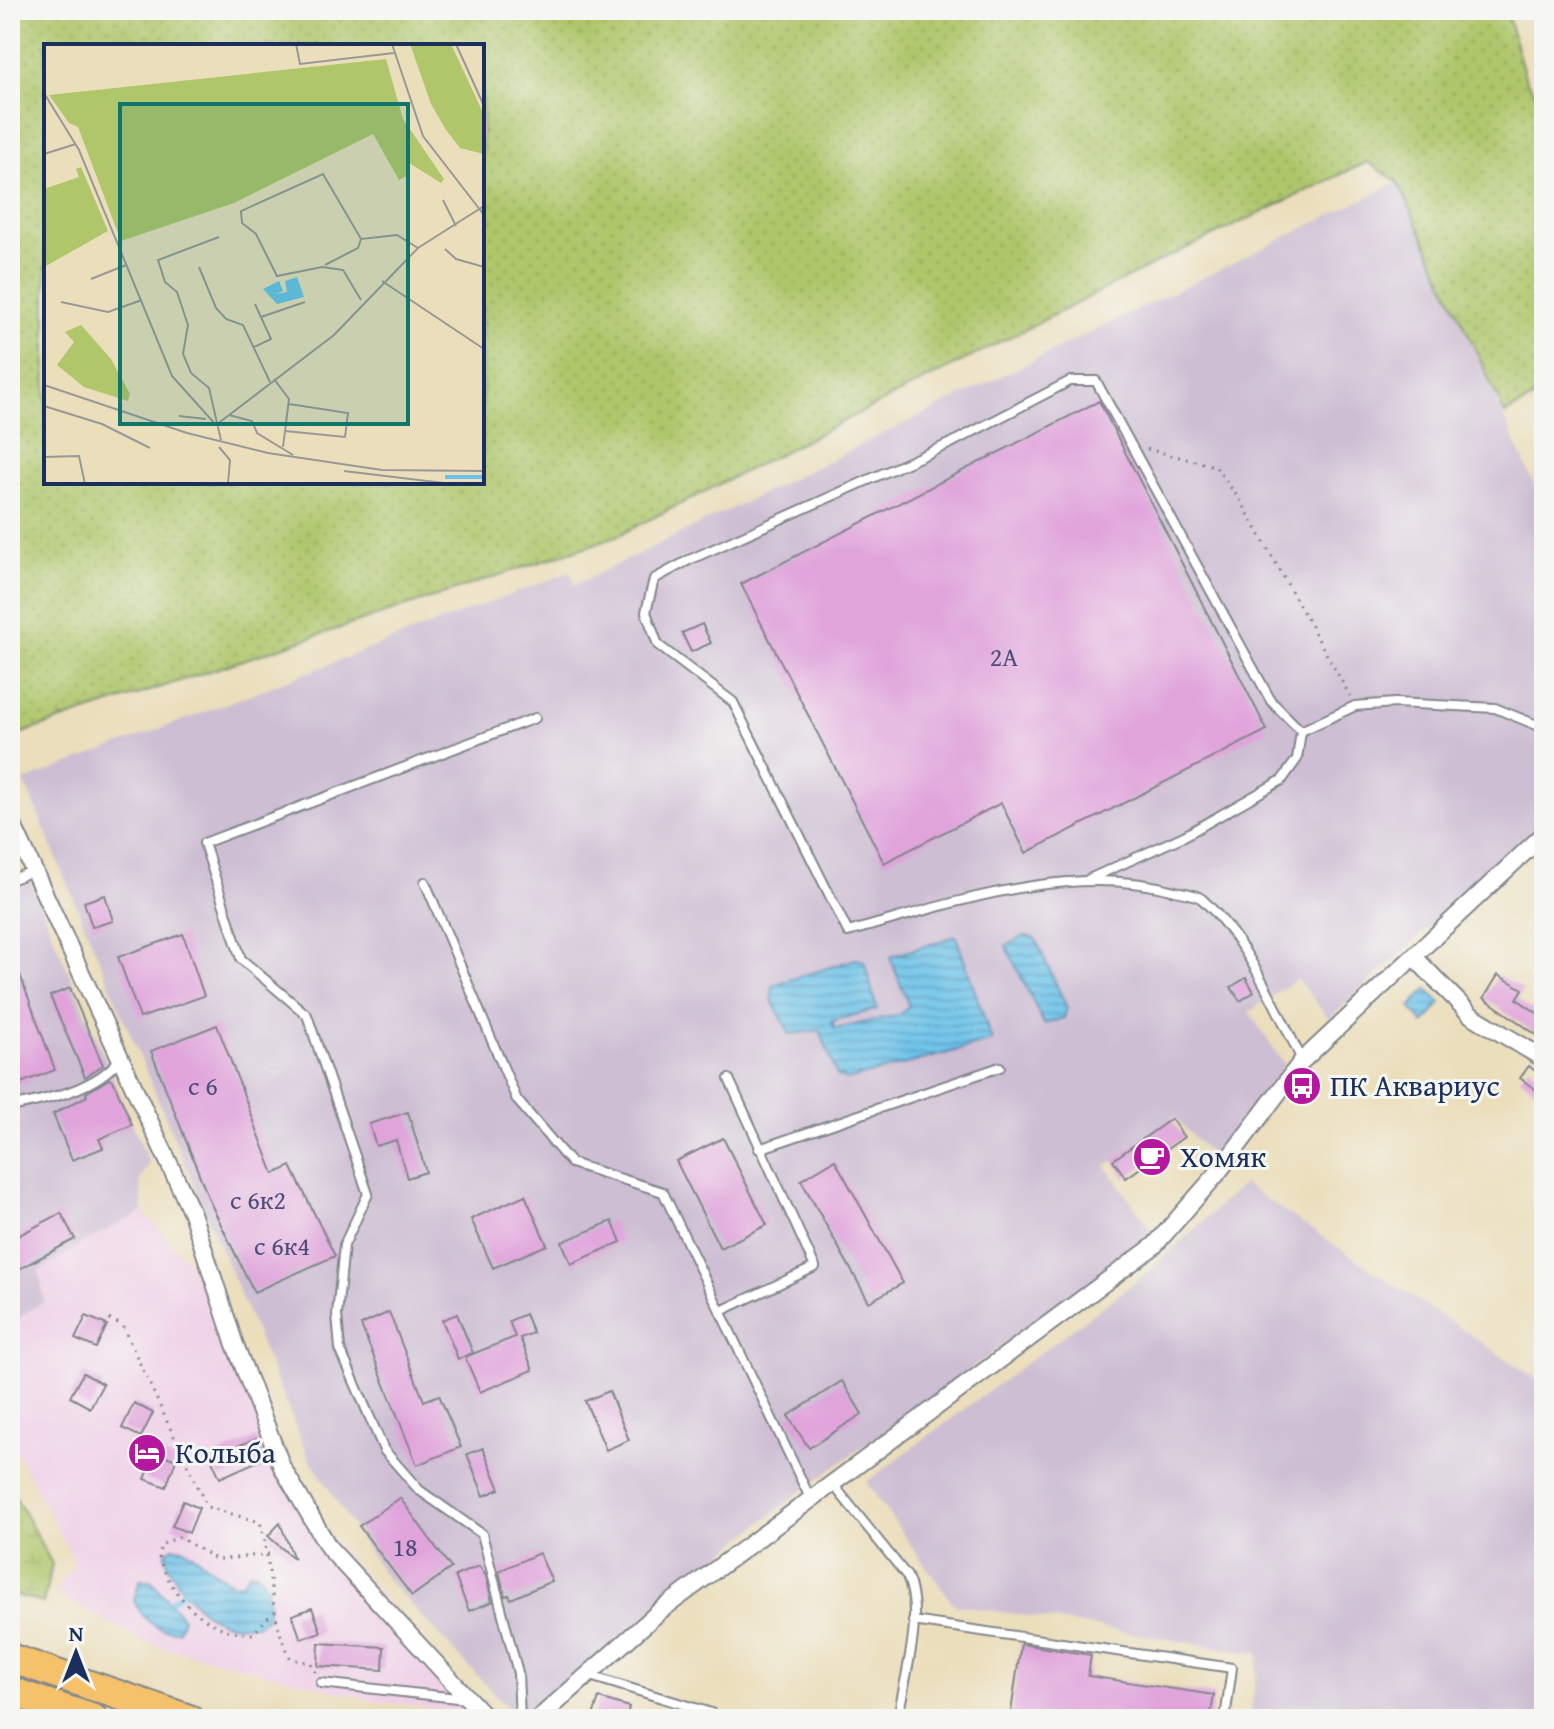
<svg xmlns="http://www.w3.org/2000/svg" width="1554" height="1729" viewBox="0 0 1554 1729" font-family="'Gentium Book Plus',serif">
<defs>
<pattern id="grass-dots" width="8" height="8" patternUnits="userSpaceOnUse" patternTransform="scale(2)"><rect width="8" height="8" fill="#afc66a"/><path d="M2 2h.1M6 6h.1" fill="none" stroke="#96aa5e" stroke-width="1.8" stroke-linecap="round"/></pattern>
<pattern id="wetland-marsh" width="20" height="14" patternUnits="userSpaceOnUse" patternTransform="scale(2)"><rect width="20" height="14" fill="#afc66a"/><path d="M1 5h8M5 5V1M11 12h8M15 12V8" fill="none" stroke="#96aa5e"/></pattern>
<pattern id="water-rules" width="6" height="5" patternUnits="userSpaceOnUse" patternTransform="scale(2)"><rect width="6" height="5" fill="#6cc2e9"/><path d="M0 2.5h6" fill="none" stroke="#589ec0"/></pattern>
</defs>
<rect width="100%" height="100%" fill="#f6f6f2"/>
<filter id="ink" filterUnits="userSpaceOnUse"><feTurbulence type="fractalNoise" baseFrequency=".0125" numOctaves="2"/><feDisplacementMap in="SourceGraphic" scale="16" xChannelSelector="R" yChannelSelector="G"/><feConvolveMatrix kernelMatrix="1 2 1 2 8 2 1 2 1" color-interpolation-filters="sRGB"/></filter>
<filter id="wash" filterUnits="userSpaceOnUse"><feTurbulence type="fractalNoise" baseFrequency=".006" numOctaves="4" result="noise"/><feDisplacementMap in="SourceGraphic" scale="32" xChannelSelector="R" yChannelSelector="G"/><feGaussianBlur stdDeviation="1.8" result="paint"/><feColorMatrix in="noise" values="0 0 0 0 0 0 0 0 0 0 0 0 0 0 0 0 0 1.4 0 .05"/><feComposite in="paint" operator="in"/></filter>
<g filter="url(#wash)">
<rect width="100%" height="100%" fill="#ebdebb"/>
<!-- built -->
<polygon fill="#efd0e7" points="143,1212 214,1291 282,1467 333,1541 480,1707 458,1711 378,1702 144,1642 55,1593 75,1563 10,1440 10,1323 44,1301 39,1271 89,1239"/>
<!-- industrial -->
<g fill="#cdbed3">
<polygon points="1398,182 1544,506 1544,820 1329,1019 1297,979 1249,1012 1286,1067 1212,1156 1174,1117 1106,1166 1155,1235 792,1498 518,1719 386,1578 308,1456 24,781 570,572 575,585"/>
<polygon points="30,881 149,1163 140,1179 143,1212 89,1239 39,1271 44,1301 10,1323 10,889"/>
<polygon points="1243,1184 1544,1384 1544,1719 1250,1719 1259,1654 953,1604 866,1482 1141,1278"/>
</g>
<!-- grass -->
<path fill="url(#grass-dots)" stroke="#657a64" stroke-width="2" fill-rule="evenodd" d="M10,10H1506L1526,80L1544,105V311L1540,309L1544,393L1505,414L1398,182L1367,162L1166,258L615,537L10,737ZM46,46H482V482H46Z"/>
<!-- wetland -->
<polygon fill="url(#wetland-marsh)" stroke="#657a64" stroke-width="2" points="10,1487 52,1564 43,1603 10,1593"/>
<!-- water -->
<g fill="url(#water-rules)" stroke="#4478a4" stroke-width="2">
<polygon points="956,936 992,1041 847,1080 837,1076 820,1030 790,1034 772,1000 773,985 856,959 864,961 877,1009 832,1021 835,1029 899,1015 909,1006 890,957"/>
<polygon points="1024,936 1035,938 1067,1008 1064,1018 1044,1024 1006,946"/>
<polygon points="1427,989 1441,1003 1424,1024 1410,1007"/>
<path d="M172,1547L184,1548L232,1584L242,1583L249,1573L257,1572C269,1586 270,1600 267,1618L257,1625C244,1625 231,1626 219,1621C196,1611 170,1578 165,1554Z"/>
<path d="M140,1580L151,1581L183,1618L178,1631C155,1631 143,1620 134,1600Z"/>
</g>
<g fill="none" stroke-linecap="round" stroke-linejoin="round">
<!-- stream -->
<polyline stroke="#6cc2e9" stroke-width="5" points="171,1601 185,1590"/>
</g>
<g id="blocks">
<!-- building -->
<g fill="#e0a4db">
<polygon points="1099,401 1267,730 1026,853 1001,803 884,863 741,584"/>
<polygon points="702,624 711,643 691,652 682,633"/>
<polygon points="105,895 113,921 92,927 84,902"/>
<polygon points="183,934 204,996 140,1018 118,957"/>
<polygon points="20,975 55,1070 15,1085 10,1070 10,979"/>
<polygon points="1498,975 1523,989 1517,999 1544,1018 1544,1040 1484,998"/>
<polygon points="1246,978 1254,992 1240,1001 1231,987"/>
<polygon points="70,988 103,1065 85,1077 50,996"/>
<polygon points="217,1025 274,1174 291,1166 335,1256 254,1292 210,1202 151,1051"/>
<polygon points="1529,1066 1544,1078 1536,1090 1520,1078"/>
<polygon points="109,1079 113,1080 132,1125 99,1139 103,1148 72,1160 53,1114 87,1096 86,1093"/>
<polygon points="408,1112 426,1172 407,1178 396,1140 376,1146 369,1124"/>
<polygon points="1171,1119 1184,1137 1126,1178 1113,1160"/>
<polygon points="723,1138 767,1225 720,1248 676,1161"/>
<polygon points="835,1160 903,1283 869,1302 801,1180"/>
<polygon points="525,1195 547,1245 493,1268 471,1219"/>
<polygon points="61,1213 75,1239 10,1274 10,1240"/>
<polygon points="612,1221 621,1242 571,1264 562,1242"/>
<polygon points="389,1312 424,1401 439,1395 461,1447 417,1465 361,1325"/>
<polygon points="457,1314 473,1353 458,1359 442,1320"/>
<polygon points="525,1314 533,1333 520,1338 533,1370 480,1392 465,1357 515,1337 509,1321"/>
<polygon points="86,1316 107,1325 96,1348 75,1339"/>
<polygon points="83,1373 103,1384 90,1408 70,1397"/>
<polygon points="842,1381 862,1414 809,1448 788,1416"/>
<polygon points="609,1391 629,1440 606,1450 585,1401"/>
<polygon points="134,1403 153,1413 141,1437 122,1428"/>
<polygon points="256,1438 265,1458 220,1478 211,1458"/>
<polygon points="483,1448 500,1489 484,1496 467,1454"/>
<polygon points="156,1452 176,1460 166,1487 145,1479"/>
<polygon points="400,1498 451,1568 412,1596 359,1526"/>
<polygon points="183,1501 199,1508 189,1533 172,1526"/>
<polygon points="280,1523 294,1559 268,1536"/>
<polygon points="539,1553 552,1581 511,1599 509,1595 505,1596 499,1571"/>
<polygon points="479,1566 486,1576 492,1602 469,1611 455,1576"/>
<polygon points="312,1608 321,1632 301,1639 292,1615"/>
<polygon points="319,1643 384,1647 383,1670 318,1666"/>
<polygon points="1021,1644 1091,1655 1088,1676 1214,1695 1210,1719 1010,1719"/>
<polygon points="599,1698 629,1707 626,1719 592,1719"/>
</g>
</g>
</g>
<g filter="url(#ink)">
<use href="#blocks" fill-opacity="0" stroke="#83868c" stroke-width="2"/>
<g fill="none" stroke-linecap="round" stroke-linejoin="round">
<!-- service casing -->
<g stroke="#83868c" stroke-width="12">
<g id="service">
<polyline points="1089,879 1184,836 1282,780 1297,759 1301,731"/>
<polyline points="10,880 33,871"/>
<polyline points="425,882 517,1100 571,1163 663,1192 810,1498"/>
<path d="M1302,1060C1275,1006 1248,942 1203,900C1197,894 1184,893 1175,891C1068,861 951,904 848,932L733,702L658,645L646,612L654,579L689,560L951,443L1070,381H1096L1271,701L1301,731L1355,706L1395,703L1495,708L1544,728"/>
<path d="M10,1107C46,1100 98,1089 120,1058"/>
<polyline points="759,1149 1000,1067"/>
<polyline points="721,1311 815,1267 729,1079"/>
<path d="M832,1483L907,1576C925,1617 904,1676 898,1719"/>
<polyline points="913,1621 1232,1668 1225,1719"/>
<polyline points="590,1676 711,1713 714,1719"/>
<polyline points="321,1683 466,1699"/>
<polyline points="520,1719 518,1673 482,1534 419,1490 384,1450 340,1349 337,1315 344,1245 368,1194 307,1015 241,959 204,843 535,718"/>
</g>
</g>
<!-- minor casing -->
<g stroke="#83868c" stroke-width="20">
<g id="minor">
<polyline points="10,819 192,1213 234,1342 282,1467 329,1548 487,1719"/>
<polyline points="1414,957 1471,1015 1544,1059"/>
<polyline points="538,1719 661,1610 1154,1246 1216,1175 1302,1061 1544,834"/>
</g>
</g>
<!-- trunk casing -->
<g stroke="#83868c" stroke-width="32">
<g id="trunk">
<polyline points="10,1658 189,1719"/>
<polyline points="10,1691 94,1719"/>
</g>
</g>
<!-- path -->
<g stroke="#83868c" stroke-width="3" stroke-dasharray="2 6" stroke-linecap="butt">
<polyline points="1147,449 1215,466 1242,503 1350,696"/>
<path d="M109,1319L122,1325L207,1507L260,1522C273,1568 268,1617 291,1659L311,1663L316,1673"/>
<path d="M269,1554L217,1560L179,1537L163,1544L158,1554C170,1596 207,1634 253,1634L273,1612"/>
<polyline points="655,1719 658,1708"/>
</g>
<!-- service -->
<use href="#service" stroke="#fff" stroke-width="8"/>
<!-- minor -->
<use href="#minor" stroke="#fff" stroke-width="16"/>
<!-- trunk -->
<use href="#trunk" stroke="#f5c16b" stroke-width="28"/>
</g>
</g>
<!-- icons -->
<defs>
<g id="bus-disc" transform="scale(2)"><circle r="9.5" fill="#b5179e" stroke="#f6f6f2"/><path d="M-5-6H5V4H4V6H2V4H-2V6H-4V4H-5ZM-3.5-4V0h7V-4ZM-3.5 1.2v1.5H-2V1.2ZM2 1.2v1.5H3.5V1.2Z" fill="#fff"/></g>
<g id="cafe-disc" transform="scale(2)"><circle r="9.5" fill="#b5179e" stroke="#f6f6f2"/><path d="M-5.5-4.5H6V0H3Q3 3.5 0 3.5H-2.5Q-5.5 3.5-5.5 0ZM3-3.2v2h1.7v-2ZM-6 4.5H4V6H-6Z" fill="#fff"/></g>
<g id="hotel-disc" transform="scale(2)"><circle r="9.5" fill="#b5179e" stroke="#f6f6f2"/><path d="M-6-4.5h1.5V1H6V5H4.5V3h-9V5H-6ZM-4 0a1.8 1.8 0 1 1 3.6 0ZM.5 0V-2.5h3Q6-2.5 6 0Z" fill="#fff"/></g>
</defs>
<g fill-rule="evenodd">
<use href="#bus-disc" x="1302" y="1086"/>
<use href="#cafe-disc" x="1152" y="1157"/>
<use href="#hotel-disc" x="147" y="1453"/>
</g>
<g text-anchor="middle" stroke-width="6" stroke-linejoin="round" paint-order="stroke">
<!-- number labels -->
<g font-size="26" fill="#4c4c7d">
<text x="1004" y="666">2А</text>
<text x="203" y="1095">с 6</text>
<text x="258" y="1209">с 6к2</text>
<text x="282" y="1255">с 6к4</text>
<text x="405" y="1556">18</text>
</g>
<!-- poi labels -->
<g font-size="30" fill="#1b2f5e" stroke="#f6f6f2" text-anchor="start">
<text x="1330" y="1096">ПК Аквариус</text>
<text x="1180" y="1167">Хомяк</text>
<text x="175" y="1463">Колыба</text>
</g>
</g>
<!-- overview -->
<g transform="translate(44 44)">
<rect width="440" height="440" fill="#ebdebb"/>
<path d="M366,0H407L440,71V110L416,104L402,86L387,60ZM342,15L359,75L400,135L397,139L362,117L363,132L355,136L329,90L190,159L77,197L34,83L25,79L5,51ZM37,123L64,187L0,223V145L35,133L32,125Z" fill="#afc66a"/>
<path d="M37,281L67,315L86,350L84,357L40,343L13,321L30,298L21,288Z" fill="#afc66a"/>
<path d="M253,233L260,253L233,260L219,245L235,237L239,247L231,250L243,248L241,237Z" fill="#6cc2e9"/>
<path fill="none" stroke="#6cc2e9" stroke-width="4" d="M401,433H440"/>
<path fill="none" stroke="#989896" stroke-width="2" d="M252,0L256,20L350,9M348,0L379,92L440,171M412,0L440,62M0,49L35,106L128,332L172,381M0,110L32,100M399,156L412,182M175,193L114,216L121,238L133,248L144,281L139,310L147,329L165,344L177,396M401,205L412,215L440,223M281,221L314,204L317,195M155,223L172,264L182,275L199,281L226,338M47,235L82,221M338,237L440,305M317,256L299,226L278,223L233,232L212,190L198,179L197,167L279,130L317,195L353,191L374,204M17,258L64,268L98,256M217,273L261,258M210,303L227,295L211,260M230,335L245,355L239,403M0,341L143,389L224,409L338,426L440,427M0,362L58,380L106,404M185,371L208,377L213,389L249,411M135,372L162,375M172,381L290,291L374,204L440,162M241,387L301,393L304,369L245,360M175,403L186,416L184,440M0,413L35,412L41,440M300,427L408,440"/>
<path fill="#0f766e" fill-opacity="0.15" stroke="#0f766e" stroke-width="4" d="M76,60H364V380H76Z"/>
<rect width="440" height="440" fill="none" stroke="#1b2f5e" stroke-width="4"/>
</g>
<!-- margin -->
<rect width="1554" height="1729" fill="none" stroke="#f6f6f2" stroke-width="40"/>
<!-- north arrow -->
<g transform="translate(76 1653)" stroke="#f6f6f2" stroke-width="6" paint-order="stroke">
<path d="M0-6L14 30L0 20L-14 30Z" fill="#1b2f5e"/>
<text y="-12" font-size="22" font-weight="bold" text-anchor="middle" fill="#1b2f5e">N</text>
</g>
</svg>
